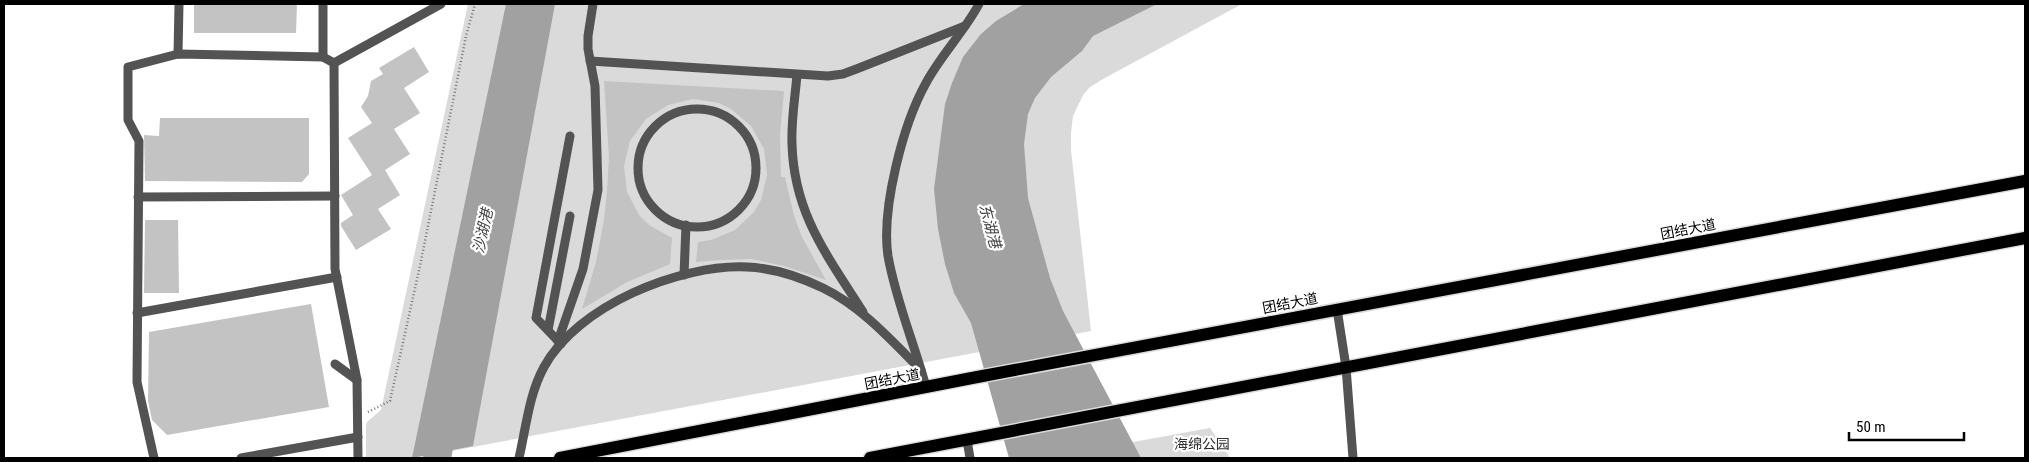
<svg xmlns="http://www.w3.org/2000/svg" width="2029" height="462" viewBox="0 0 2029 462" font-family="'Roboto Condensed','Noto Sans SC',sans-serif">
<rect width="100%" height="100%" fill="#fff"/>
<!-- green -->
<g fill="#dadada">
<polygon points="468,4 1242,4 1103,79 1090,87 1083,95 1073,116 1071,133 1071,150 1091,331 414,458 366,458 366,425 367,422 381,410"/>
<polygon points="1210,428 1230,458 1045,458"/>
</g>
<!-- water -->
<g fill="#a1a1a1">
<polygon points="506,4 555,4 473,446 412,458"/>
<polygon points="1024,4 1157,4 1093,36 1082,51 1051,77 1035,98 1028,114 1024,144 1028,198 1050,278 1063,311 1141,458 1009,458 971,323 954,293 945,264 938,229 934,189 945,104 952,83 963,57 981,34 996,21"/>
</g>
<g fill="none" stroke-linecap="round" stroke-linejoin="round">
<!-- river -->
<polyline stroke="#a1a1a1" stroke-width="28" points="437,458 445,417"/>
</g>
<!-- building -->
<g fill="#c3c3c3">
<polygon points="194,4 297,4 296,33 194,33"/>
<polygon points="414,47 429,72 404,88 420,113 394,129 410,154 385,170 400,195 378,209 391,229 356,250 341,226 341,223 353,215 341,195 372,175 348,138 372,123 361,107 368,96 371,81 383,74 379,68"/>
<polygon points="604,81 784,91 780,135 781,177 785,177 794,216 802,237 826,280 784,266 751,259 720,260 696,262 698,242 711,240 735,230 754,212 761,200 767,175 764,149 751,126 731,109 719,103 693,99 668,105 646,119 630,141 624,166 627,192 639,215 649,225 672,238 670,264 627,282 582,309 596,262 604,220 607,191 609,157"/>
<polygon points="160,118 309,118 309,174 302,182 145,181 144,135 159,136"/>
<polygon points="145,220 178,220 179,293 144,293"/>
<polygon points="311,304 329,407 167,435 152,420 148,401 149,332"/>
</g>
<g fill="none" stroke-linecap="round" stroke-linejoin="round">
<!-- primary casing -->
<g stroke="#dbdbdb" stroke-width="15">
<g id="primary">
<polyline points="560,458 972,378 2025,181"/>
<polyline points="870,458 2025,238"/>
</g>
</g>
<!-- path -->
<polyline stroke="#757575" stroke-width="2.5" stroke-dasharray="1 2.5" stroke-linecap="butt" points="368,412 390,401 420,266 466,36 475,4"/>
<!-- lane -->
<g stroke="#535353" stroke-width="9">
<polyline points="323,4 323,57"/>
<polyline points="178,54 179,4"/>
<polyline points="590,61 828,76 843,74 859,68 965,26"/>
<path d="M797,75C795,98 791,121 792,144C794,214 827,255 863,312"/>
<circle cx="697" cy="168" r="59"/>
<polyline points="138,197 335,196"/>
<polyline points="684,275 686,225"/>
<polyline points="1337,309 1346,367 1353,458"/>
<polyline points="137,313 337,277"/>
<polyline points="548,330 570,216"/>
<polyline points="558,341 583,269 598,190 595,86 588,49 588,36 593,4"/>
<polyline points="561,344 536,318 570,136"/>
<polyline points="335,364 357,380"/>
<path d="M926,387C914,343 896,301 888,256C881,209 903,124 926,83C941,55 964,32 979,4"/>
<polyline points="967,440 970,458"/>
<polyline points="154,458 137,382 139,141 128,120 128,67 178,54 323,57 334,63"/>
<polyline points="241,458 358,437"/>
<polyline points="358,458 357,380 335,269 334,63 441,4"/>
<path d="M519,458C526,428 529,394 544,367C577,306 679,264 747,267C772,268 800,277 823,288C862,307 891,340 921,370"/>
</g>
<!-- primary -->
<use href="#primary" stroke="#000" stroke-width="12"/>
</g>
<g text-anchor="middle" stroke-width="4.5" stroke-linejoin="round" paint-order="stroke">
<!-- street labels -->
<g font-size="14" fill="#000" stroke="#fff">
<text transform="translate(1688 229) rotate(-11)" y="5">团结大道</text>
<text transform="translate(1290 303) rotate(-11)" y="5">团结大道</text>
<text transform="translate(892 379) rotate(-11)" y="5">团结大道</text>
</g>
<!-- park labels -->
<g font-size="14" fill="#313131" stroke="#fff">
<text x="1202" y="449">海绵公园</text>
</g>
<!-- water labels -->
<g font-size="15" font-style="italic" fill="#424242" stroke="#fff">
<text transform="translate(990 226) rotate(75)" y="5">东湖港</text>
<text transform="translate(483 231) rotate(-78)" y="5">沙湖港</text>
</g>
</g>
<!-- border -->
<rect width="2029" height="462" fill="none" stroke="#000000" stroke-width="10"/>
<!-- scale -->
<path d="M1849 432v8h115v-8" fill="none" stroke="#000000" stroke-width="2.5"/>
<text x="1856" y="432" font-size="15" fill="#000000" stroke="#ffffff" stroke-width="4" paint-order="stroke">50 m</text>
</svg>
